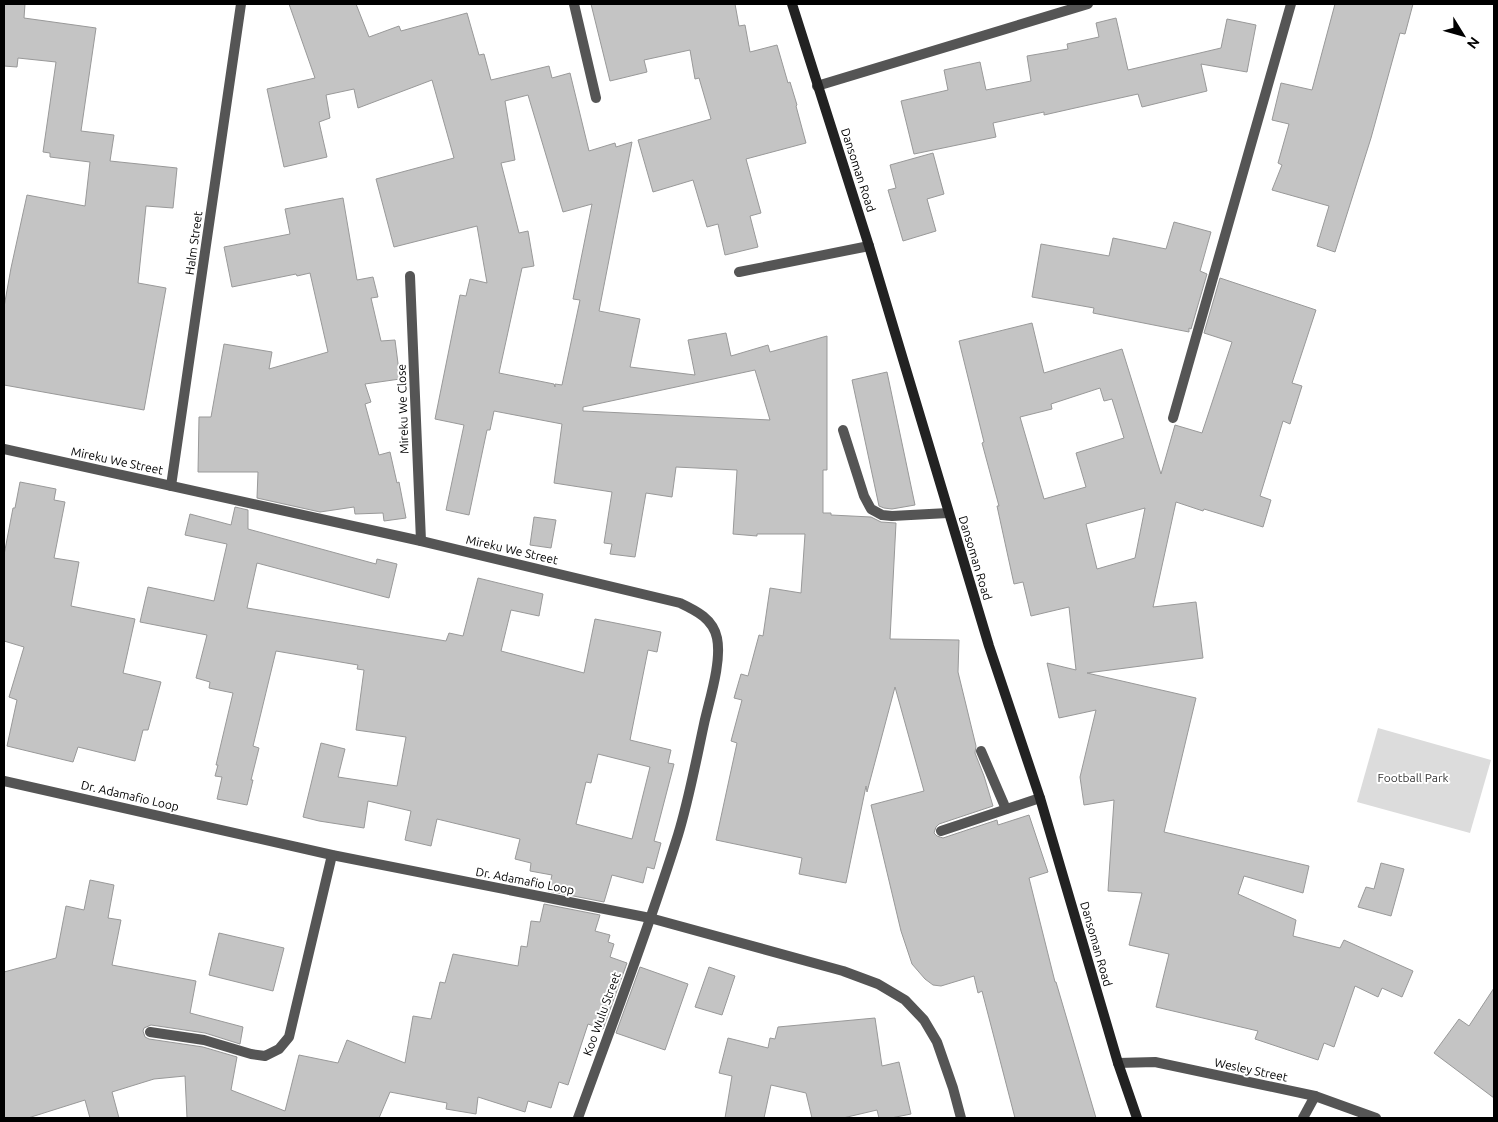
<svg xmlns="http://www.w3.org/2000/svg" width="1498" height="1122" viewBox="0 0 1498 1122" font-family="Ubuntu,sans-serif">
<rect width="100%" height="100%" fill="#fff"/>
<!-- green -->
<polygon fill="#dcdcdc" points="1378,728 1491,760 1470,833 1357,802"/>
<!-- building -->
<g fill="#c4c4c4" stroke="#999" fill-rule="evenodd">
<polygon points="4,4 25,4 24,18 96,28 81,131 114,135 110,161 177,168 173,208 146,206 138,283 166,288 144,410 4,385 4,307 11,268 27,195 85,206 90,162 50,157 50,153 43,152 56,62 18,58 17,67 4,66"/>
<path d="M289,4H356L369,37L399,26L401,31L467,13L479,55L484,54L491,80L549,66L552,78L570,73L589,151L615,143L616,147L632,142L599,311L640,319L630,367L695,375L688,340L726,333L731,356L768,345L770,352L827,336V470H823V513H831V515L871,517L881,522L896,523L890,639L959,640L958,672L976,746L975,753L984,776L993,806L939,824L936,827L934,833L937,836L943,838L997,820L998,825L1029,815L1048,872L1029,878L1055,982H1056L1096,1118H1015L982,991L978,993L974,976L941,986L933,985L925,979L912,964L901,931L871,805L924,791L895,687L867,792L866,786L846,883L799,874L802,858L716,840L737,743L731,741L742,700L734,698L741,674L748,676L759,635L763,636L770,588L801,593L805,534H757V536L733,534L737,470L676,467L672,497L646,493L635,557L610,554L612,544L604,543L612,492L554,483L562,424L494,411L490,430H487L469,515L446,510L464,425L435,419L460,295L466,296L470,279L487,283L477,226L394,247L376,179L454,158L432,80L358,108L354,89L326,95L330,118L319,122L327,157L284,167L267,89L315,78ZM528,95L563,212L592,204L573,299L580,300L562,385L555,384V387L554,384L499,373L522,268L534,266L528,231L519,233L501,163L515,160L505,101ZM755,370L770,420L583,411V407Z"/>
<polygon points="591,4 735,4 739,26 745,25 750,52 777,45 788,83 790,82 797,105 796,106 806,143 746,159 761,213 750,216 758,247 725,255 718,224 707,227 693,180 653,192 638,140 711,119 699,78 695,79 690,50 644,60 647,72 610,81"/>
<polygon points="1335,4 1413,4 1405,34 1400,33 1371,138 1335,252 1317,246 1329,206 1272,190 1282,165 1278,163 1289,124 1272,120 1281,83 1312,90"/>
<polygon points="1116,18 1128,70 1221,48 1227,19 1256,25 1247,72 1201,64 1207,91 1142,107 1138,94 1075,108 1044,115 1044,112 993,123 996,137 914,154 901,101 948,90 944,70 980,62 986,90 1031,81 1027,56 1068,49 1067,44 1099,37 1096,23"/>
<polygon points="933,153 944,194 927,199 936,231 903,241 888,190 896,188 890,165"/>
<polygon points="343,198 357,280 373,277 378,297 371,298 381,341 395,340 400,379 365,384 371,402 365,404 379,455 390,452 397,483 399,482 406,518 384,521 383,513 355,514 354,507 320,512 257,498 258,472 198,472 199,417 211,417 224,344 272,352 269,369 328,352 310,273 297,276 296,274 232,287 224,247 290,234 285,209"/>
<polygon points="1174,222 1211,232 1200,271 1207,274 1191,329 1189,328 1189,332 1093,313 1094,308 1032,297 1041,244 1109,256 1113,238 1166,249"/>
<path d="M1220,278L1316,310L1292,383L1302,386L1290,424L1283,421L1260,496L1271,500L1263,527L1204,509L1203,511L1176,502L1153,607L1196,602L1203,658L1087,673L1196,698L1164,832L1309,866L1303,893L1244,876L1238,894L1296,920L1293,936L1340,948L1344,940L1413,971L1402,997L1382,988L1378,997L1355,986L1334,1047L1324,1043L1318,1060L1255,1039L1258,1031L1156,1007L1169,954L1129,945L1142,893L1108,891L1114,800L1084,805L1080,777L1096,710L1059,718L1047,663L1076,670L1069,607L1031,616L1023,582L1014,584L997,506H999L982,443L984,442L959,341L1032,323L1044,373L1122,349L1161,474L1175,425L1202,433L1232,342L1204,333ZM1100,388L1104,401L1112,399L1124,438L1076,453L1086,487L1044,499L1020,417L1052,409L1051,404ZM1145,508L1135,558L1097,569L1086,524Z"/>
<polygon points="887,372 915,505 892,509 884,508 879,506 852,380"/>
<polygon points="20,482 56,489 54,500 65,502 54,558 79,562 71,606 135,619 123,673 161,682 148,730 143,730 135,761 78,747 73,762 7,746 17,700 9,697 24,647 4,641 4,555 13,508 15,508"/>
<path d="M235,507L248,510V529L376,564L377,559L397,564L389,598L257,563L247,608L446,641L449,633L463,636L478,578L543,594L539,616L511,610L501,651L584,673L595,619L661,632L657,652L648,650L630,740L671,750L668,763L674,764L654,841L661,843L654,869L647,867L643,883L612,875L604,902L548,891L552,875L530,871L531,863L515,859L520,839L437,819L431,846L405,840L411,811L368,801L364,828L319,821L303,817L321,743L345,749L338,777L397,786L406,737L356,730L364,670L357,669L358,665L276,651L253,746L259,748L251,780H253L247,805L217,799L222,777L215,776L218,765H216L233,693L209,688L210,682L196,678L207,635L140,622L148,587L214,601L227,544L185,535L190,514L231,525ZM598,754L650,767L632,839L576,824L586,782L591,783Z"/>
<polygon points="534,517 556,520 551,548 530,545"/>
<polygon points="1381,863 1404,869 1391,916 1358,907 1366,887 1374,889"/>
<polygon points="90,880 114,885 108,918 121,920 112,965 196,981 190,1013 243,1027 240,1044 205,1033 151,1025 144,1028 143,1031 145,1037 149,1039 203,1047 237,1057 231,1090 285,1111 299,1055 338,1063 347,1040 405,1063 413,1016 431,1019 440,982 445,983 453,954 518,966 521,946 527,947 531,921 540,922 544,904 600,915 595,931 610,935 608,942 614,944 610,957 627,963 603,1029 588,1024 568,1085 559,1082 551,1108 528,1101 525,1112 478,1097 476,1114 446,1109 447,1103 390,1092 379,1118 187,1118 185,1076 154,1079 112,1092 119,1118 90,1118 85,1100 28,1118 4,1118 4,972 56,958 66,906 84,910"/>
<polygon points="219,933 284,948 273,991 209,975"/>
<polygon points="640,967 688,984 665,1050 616,1033"/>
<polygon points="709,967 735,976 722,1015 695,1007"/>
<polygon points="1494,988 1494,1098 1434,1053 1459,1019 1469,1026"/>
<polygon points="875,1018 882,1066 899,1062 911,1114 891,1118 879,1118 877,1110 843,1118 812,1118 806,1093 771,1085 764,1118 725,1118 732,1076 719,1073 728,1038 768,1048 770,1038 775,1039 778,1027"/>
</g>
<g fill="none" stroke-linecap="round" stroke-linejoin="round">
<!-- lane -->
<g stroke="#555" stroke-width="10">
<polyline points="843,430 864,496 871,509 882,515 892,516 948,513"/>
<polyline points="981,751 1006,809"/>
<polyline points="941,831 1040,798"/>
<polyline points="1303,1118 1315,1096"/>
</g>
<!-- street -->
<g stroke="#555" stroke-width="10">
<polyline points="574,4 596,98"/>
<polyline points="817,86 1088,4"/>
<polyline points="739,272 869,246"/>
<polyline points="410,276 421,541"/>
<polyline points="1173,418 1291,4"/>
<path d="M4,449L421,541L680,603C697,611 713,619 717,638C722,662 709,701 704,724C696,761 689,799 678,835C648,931 612,1024 578,1118"/>
<polyline points="171,486 241,4"/>
<polyline points="4,781 332,855 650,918 843,971 878,984 905,1000 924,1020 937,1042 953,1088 961,1118"/>
<polyline points="150,1032 204,1040 251,1054 265,1056 279,1049 289,1037 332,855"/>
<polyline points="1118,1063 1155,1062 1315,1096 1376,1118"/>
</g>
<!-- secondary -->
<polyline stroke="#222" stroke-width="10" points="792,4 869,246 989,646 1040,798 1118,1063 1137,1118"/>
</g>
<g text-anchor="middle" stroke-width="4" stroke-linejoin="round" paint-order="stroke">
<!-- street labels -->
<g font-size="12" fill="#000" stroke="#fff">
<text transform="translate(858 170) rotate(72)" y="4">Dansoman Road</text>
<text transform="translate(194 243) rotate(-82)" y="4">Halm Street</text>
<text transform="translate(403 409) rotate(-92)" y="4">Mireku We Close</text>
<text transform="translate(117 461) rotate(12)" y="4">Mireku We Street</text>
<text transform="translate(512 550) rotate(13)" y="4">Mireku We Street</text>
<text transform="translate(975 558) rotate(73)" y="4">Dansoman Road</text>
<text transform="translate(130 796) rotate(13)" y="4">Dr. Adamafio Loop</text>
<text transform="translate(525 881) rotate(11)" y="4">Dr. Adamafio Loop</text>
<text transform="translate(1096 944) rotate(74)" y="4">Dansoman Road</text>
<text transform="translate(602 1014) rotate(-70)" y="4">Koo Wulu Street</text>
<text transform="translate(1251 1070) rotate(12)" y="4">Wesley Street</text>
</g>
<!-- park labels -->
<g font-size="12" fill="#333" stroke="#fff">
<text x="1413" y="782">Football Park</text>
</g>
</g>
<!-- border -->
<rect width="1498" height="1122" fill="none" stroke="#000000" stroke-width="10"/>
<!-- north arrow -->
<g transform="translate(1463 35) rotate(127)" stroke="#ffffff" stroke-width="4" paint-order="stroke">
<path d="M0-4L9 19L0 12L-9 19Z" fill="#000000"/>
<text y="-8" font-size="14" font-weight="bold" text-anchor="middle" fill="#000000">N</text>
</g>
</svg>
